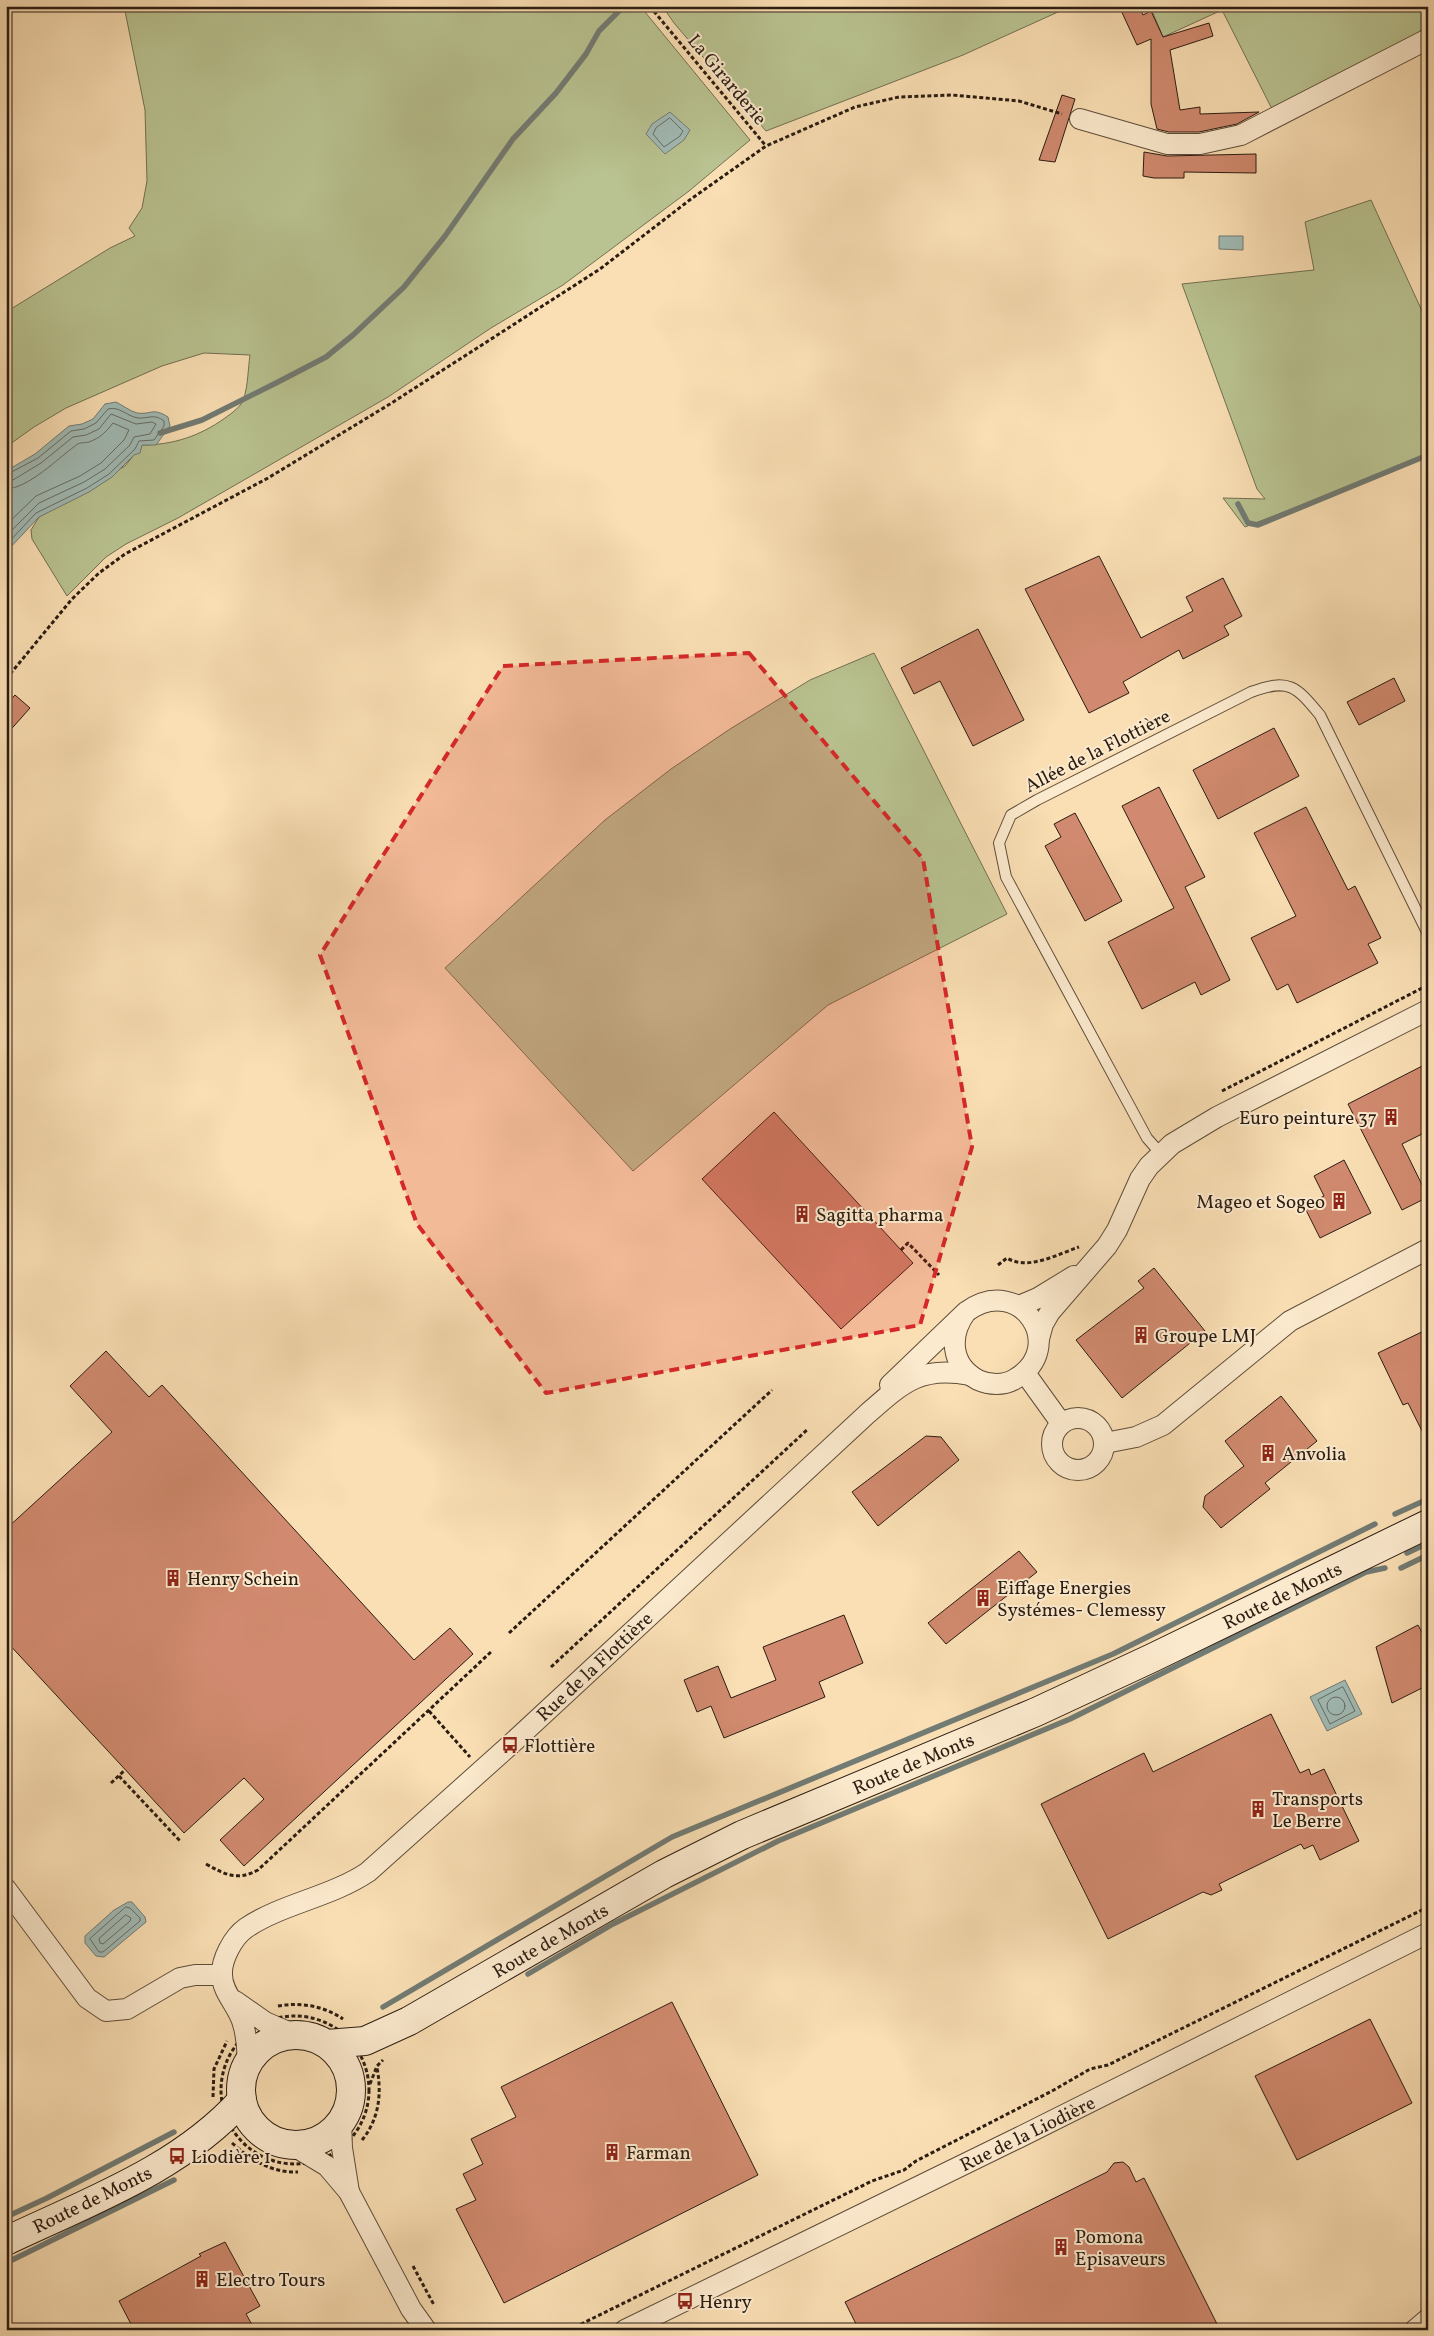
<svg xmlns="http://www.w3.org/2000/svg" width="1434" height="2336" viewBox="0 0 1434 2336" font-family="Vollkorn,serif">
<rect width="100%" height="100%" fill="#fadfb4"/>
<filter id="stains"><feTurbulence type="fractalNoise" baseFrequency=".004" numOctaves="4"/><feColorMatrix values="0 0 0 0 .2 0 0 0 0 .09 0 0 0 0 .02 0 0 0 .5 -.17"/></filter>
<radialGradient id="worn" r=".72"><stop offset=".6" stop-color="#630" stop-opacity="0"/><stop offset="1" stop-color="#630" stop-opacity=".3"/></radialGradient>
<!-- green -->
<g fill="#b9c391" stroke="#727052">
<path d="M124,6H648L645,12L750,140L689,191L563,285L491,328L388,397L178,518L126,544L106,557L67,596L32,539L31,530L39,517L125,466L142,445C173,445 200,436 225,418C232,413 242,406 244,398C248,385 248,369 250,355L204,353L162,366L66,408L34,427L6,447V312L110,248L135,236L129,228L142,208L147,181L145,110Z"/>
<polygon points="665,6 1078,6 1058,12 963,55 766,131 674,23 665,10"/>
<polygon points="1150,6 1428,6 1428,31 1272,109 1222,10 1163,37"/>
<polygon points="1371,200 1428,324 1428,456 1245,527 1223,498 1265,499 1257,489 1182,284 1314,270 1305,222"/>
<polygon points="874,653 1007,914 828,1005 633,1171 445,968 605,820 671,769 730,729 810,680"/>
</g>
<!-- water -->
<g fill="#a1bbb6" stroke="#727b74">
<polygon points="670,112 690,130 684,140 665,154 646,134 652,124"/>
<polygon points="1219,236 1243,236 1243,250 1219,249"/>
<path d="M116,402C122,405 130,411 137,413C152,415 152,407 168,417L170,426L156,445H142L140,453L134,455L112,477L89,492L39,517L6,552V471L35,454L69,426L82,424L93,419L105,404Z"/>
<polygon points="1345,1680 1362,1714 1327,1731 1310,1697"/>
<polygon points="128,1902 132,1902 145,1917 146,1922 104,1957 96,1956 85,1943 85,1936 114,1910"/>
</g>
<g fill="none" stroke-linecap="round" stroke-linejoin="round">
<!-- shore -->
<g stroke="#666c64" stroke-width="1">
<polygon points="670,118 683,131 680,136 664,147 653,134 656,128"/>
<path d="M6,475L38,458L71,431L84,429L96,423L108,409C120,406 126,416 138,418C148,419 154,413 164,421V426L154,440L139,441L135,449L109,474L87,488L36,513L6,545"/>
<polyline points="6,481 13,480 41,463 73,437 86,435 99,429 111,414 136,424 152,422 156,424 150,434 134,437 130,445 105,469 84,482 39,503 6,536"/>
<path d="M6,489C29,488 57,459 75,446C79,442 84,443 89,442C100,438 106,432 113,423L129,430L124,440L101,463L80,476L36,496L6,525"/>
<polygon points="1343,1687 1355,1711 1330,1724 1318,1700"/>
<circle cx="1336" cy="1706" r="9"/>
<polygon points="126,1907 130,1908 140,1918 140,1921 103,1952 99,1952 90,1939"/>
<polygon points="126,1915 131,1918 130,1921 103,1944 100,1943 99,1939"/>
</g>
<!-- stream -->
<g stroke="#727b74" stroke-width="5.5">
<polyline points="160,433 202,420 278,382 326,357 353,335 404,287 445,236 513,139 556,93 586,54 599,31 624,6"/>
<polyline points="1238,504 1248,523 1258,525 1428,455"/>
<polyline points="1395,1514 1428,1499"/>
<polyline points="1407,1553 1428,1543"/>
<polyline points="1401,1568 1428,1555"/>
<polyline points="528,1974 613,1924 778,1841 1070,1719 1366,1572 1385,1568"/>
<polyline points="383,2007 672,1837 1113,1654 1375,1524"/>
<polyline points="6,2217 47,2198 174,2132"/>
<polyline points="6,2263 174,2180"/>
</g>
</g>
<!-- building -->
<g fill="#d18a6f" stroke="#2b1c12">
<polygon points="1119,6 1139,6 1143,15 1151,11 1163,37 1209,23 1213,36 1170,50 1180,110 1200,107 1200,114 1259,112 1237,124 1199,132 1169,132 1157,129 1151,104 1151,39 1137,45"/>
<polygon points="1062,95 1075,99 1055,162 1039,160"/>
<polygon points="1144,152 1167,156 1256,154 1256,173 1184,172 1184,178 1154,178 1143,176"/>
<polygon points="1099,556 1141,638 1193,611 1186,597 1223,578 1242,616 1224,626 1229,635 1183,659 1179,650 1123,682 1129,693 1089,713 1025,589"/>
<polygon points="978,629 1024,720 973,746 940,681 914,694 901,668"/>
<polygon points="1394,678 1405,701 1359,725 1347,702"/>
<polygon points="15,695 30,708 6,735 6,705"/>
<polygon points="1274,728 1299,776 1218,819 1193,770"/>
<polygon points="1159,787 1205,877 1185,887 1230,980 1201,995 1195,982 1142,1009 1108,942 1174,908 1122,806"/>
<polygon points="1306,807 1348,890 1355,886 1381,938 1368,944 1378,963 1297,1003 1288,984 1277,990 1251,938 1296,916 1254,833"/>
<polygon points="1075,813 1122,901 1085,921 1045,846 1061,837 1054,824"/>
<polygon points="1428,1063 1428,1131 1402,1144 1428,1197 1402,1210 1348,1104"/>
<polygon points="774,1112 913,1263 841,1329 702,1179"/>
<polygon points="1344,1160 1371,1213 1320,1238 1304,1206 1324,1196 1314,1176"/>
<polygon points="1154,1268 1205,1331 1122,1398 1076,1340 1144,1288 1138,1281"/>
<polygon points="1428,1329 1428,1443 1408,1403 1403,1405 1378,1353"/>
<polygon points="106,1351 149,1397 162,1385 414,1660 450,1628 473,1654 244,1866 220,1840 264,1799 244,1778 184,1833 6,1641 6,1529 112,1432 70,1386"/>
<polygon points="1281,1396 1317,1441 1265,1483 1270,1489 1221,1528 1203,1507 1205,1496 1244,1466 1225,1441"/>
<polygon points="926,1436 941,1437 959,1460 878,1526 852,1492"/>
<polygon points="1019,1551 1037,1572 946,1644 928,1623"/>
<polygon points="844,1615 863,1663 819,1682 825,1697 724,1738 711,1706 697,1712 684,1680 718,1666 731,1698 776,1680 763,1647"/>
<polygon points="1418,1625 1428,1644 1428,1685 1392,1703 1376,1647"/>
<polygon points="1271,1714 1300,1773 1309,1769 1311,1775 1324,1769 1359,1841 1320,1860 1313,1845 1304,1849 1301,1844 1219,1884 1222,1890 1211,1895 1203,1892 1108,1939 1041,1804 1144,1753 1153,1772"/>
<polygon points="672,2002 758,2175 504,2303 456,2209 476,2200 463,2174 483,2164 471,2139 516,2117 501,2087"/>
<polygon points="1370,2019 1412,2103 1297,2160 1255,2076"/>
<polygon points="1123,2162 1129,2167 1136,2182 1144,2178 1220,2330 859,2330 845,2302 1107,2172 1114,2163"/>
<polygon points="225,2242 260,2306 246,2314 255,2330 134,2330 119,2301 201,2256 199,2254"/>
</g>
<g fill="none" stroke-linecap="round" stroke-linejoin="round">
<!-- lane casing -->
<g stroke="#5f4d3a" stroke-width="12">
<path id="lane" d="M1161,1154L1147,1138L1006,877L999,843L1011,815L1037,800L1251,692C1289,678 1296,686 1320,715L1428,934"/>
</g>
<!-- street casing -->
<g stroke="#5f4d3a" stroke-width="22">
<g id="street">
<polyline points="1080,119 1167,144 1200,144 1241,135 1428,39"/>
<polyline points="1019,1306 1038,1298 1074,1276"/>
<polyline points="1039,1339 1043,1324 1050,1312 1107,1246 1117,1230 1140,1179 1149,1166 1172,1144 1217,1117 1428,1010"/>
<polyline points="1025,1373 1061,1423"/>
<path d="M890,1385L966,1312C1021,1272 1069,1348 1015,1379C1004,1386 989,1385 978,1380C950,1365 949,1335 966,1312"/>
<circle cx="1078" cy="1444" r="26"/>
<polyline points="1105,1443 1136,1437 1163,1425 1290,1321 1428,1249"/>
<polyline points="6,1889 87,1998 106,2011 127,2009 180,1978 195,1975 222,1975"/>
<polyline points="235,2001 265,2022 293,2034"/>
<path d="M248,2062C247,2050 247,2036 243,2024C239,2007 222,1993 222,1975C221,1960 233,1937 246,1928C281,1904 331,1897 368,1872L510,1745L866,1415C902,1383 921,1365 970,1375"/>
<polyline points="341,2122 342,2148 349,2192"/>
<polyline points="292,2145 327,2166 349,2192 411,2309 426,2330"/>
<polyline points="625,2330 1020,2137 1428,1933"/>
<polyline points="1415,2330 1428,2319"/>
</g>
</g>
<!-- secondary casing -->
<g stroke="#2b1c12" stroke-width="30">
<g id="secondary">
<circle cx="296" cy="2090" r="55"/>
<polyline points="327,2044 365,2041 409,2021 664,1874 742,1835 1036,1712 1152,1658 1428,1524"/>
<path d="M6,2241C88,2202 180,2169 242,2100"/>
</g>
</g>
<!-- path -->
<g stroke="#2b1c12" stroke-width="3" stroke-dasharray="4 2.5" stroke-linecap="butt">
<polyline points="654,6 652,9 766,146"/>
<polyline points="6,679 72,599 99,573 125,554 268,478 390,404 600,269 691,199 766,146 855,107 899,97 952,95 1019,101 1062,114"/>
<polyline points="1222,1091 1428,985"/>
<polyline points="901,1250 908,1243 939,1275"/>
<path d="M998,1265L1007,1258C1028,1271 1058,1254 1079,1247"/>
<polyline points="509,1633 772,1390"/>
<polyline points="551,1667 808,1429"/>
<polyline points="429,1711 470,1757"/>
<polyline points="119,1776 181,1842"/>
<polyline points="111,1783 125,1770"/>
<path d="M206,1864C226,1875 237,1881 258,1870L492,1651"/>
<path d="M278,2006C301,2002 324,2006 343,2019"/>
<circle cx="295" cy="2090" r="74"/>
<polyline points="370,2084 377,2066 383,2060"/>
<polyline points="213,2097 214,2069 227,2041"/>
<path d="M362,2140C379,2119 382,2094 377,2068"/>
<path d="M232,2143C251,2160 272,2173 298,2172"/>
<polyline points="413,2266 434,2305"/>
<polyline points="569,2330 872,2181 904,2170 916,2161 1052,2091 1090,2069 1108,2065 1428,1907"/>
</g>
<!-- lane -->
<use href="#lane" stroke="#fceace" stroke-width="10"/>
<!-- street -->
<use href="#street" stroke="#fceace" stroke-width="20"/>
<!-- secondary -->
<use href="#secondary" stroke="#fceace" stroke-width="28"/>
</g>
<!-- marked area -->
<path fill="#d62828" fill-opacity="0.2" stroke="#d62828" stroke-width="4" stroke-dasharray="10 6" stroke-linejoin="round" d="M749,653L923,859L972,1147L920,1325L546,1393L417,1224L320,955L503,666Z"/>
<!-- icons -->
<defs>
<g id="building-bare" transform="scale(1.35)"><path d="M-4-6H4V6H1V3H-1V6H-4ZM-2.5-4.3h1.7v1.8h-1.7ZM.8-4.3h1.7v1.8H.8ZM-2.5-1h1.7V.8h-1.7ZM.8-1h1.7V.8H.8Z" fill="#8f2418" stroke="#fceace" stroke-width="2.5" paint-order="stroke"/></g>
<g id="bus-bare" transform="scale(1.35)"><path d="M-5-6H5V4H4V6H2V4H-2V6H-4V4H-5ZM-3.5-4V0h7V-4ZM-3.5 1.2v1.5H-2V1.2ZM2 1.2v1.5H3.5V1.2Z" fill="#8f2418" stroke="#fceace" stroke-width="2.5" paint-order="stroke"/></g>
</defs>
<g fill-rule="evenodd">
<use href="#building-bare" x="1391" y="1117"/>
<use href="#building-bare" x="1339" y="1201"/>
<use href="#building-bare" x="802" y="1214"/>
<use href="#building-bare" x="1141" y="1335"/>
<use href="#building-bare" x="1268" y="1453"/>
<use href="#building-bare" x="173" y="1578"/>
<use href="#building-bare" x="983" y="1598"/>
<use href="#bus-bare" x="510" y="1745"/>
<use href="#building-bare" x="1258" y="1809"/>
<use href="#building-bare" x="612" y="2152"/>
<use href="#bus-bare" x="177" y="2156"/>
<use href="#building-bare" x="1061" y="2247"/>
<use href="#building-bare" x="202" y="2279"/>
<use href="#bus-bare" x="685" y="2301"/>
</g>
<g text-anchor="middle" stroke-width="4" stroke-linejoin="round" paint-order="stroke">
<!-- street labels -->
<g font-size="19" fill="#2b1c12" stroke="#fceace">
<text transform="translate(728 79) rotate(50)" y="7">La Girarderie</text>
<text transform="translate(1097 750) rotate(-27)" y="7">Allée de la Flottière</text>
<text transform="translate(1282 1595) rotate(-26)" y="7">Route de Monts</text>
<text transform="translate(594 1666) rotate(-43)" y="7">Rue de la Flottière</text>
<text transform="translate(913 1763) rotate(-23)" y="7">Route de Monts</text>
<text transform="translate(550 1940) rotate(-30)" y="7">Route de Monts</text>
<text transform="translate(1027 2133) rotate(-26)" y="7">Rue de la Liodière</text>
<text transform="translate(92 2199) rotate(-26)" y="7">Route de Monts</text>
</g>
<!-- poi labels -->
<g font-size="19" fill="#2b1c12" stroke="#fceace" text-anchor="start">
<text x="1377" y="1124" text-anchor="end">Euro peinture 37</text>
<text x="1325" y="1208" text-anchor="end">Mageo et Sogeo</text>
<text x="816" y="1221">Sagitta pharma</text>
<text x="1155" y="1342">Groupe LMJ</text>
<text x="1282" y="1460">Anvolia</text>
<text x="187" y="1585">Henry Schein</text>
<text x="997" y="1594">Eiffage Energies<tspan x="997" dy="22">Systémes- Clemessy</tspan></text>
<text x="524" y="1752">Flottière</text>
<text x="1272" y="1805">Transports<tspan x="1272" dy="22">Le Berre</tspan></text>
<text x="626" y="2159">Farman</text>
<text x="191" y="2163">Liodière 1</text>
<text x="1075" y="2243">Pomona<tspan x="1075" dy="22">Episaveurs</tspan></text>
<text x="216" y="2286">Electro Tours</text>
<text x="699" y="2308">Henry</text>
</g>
</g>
<!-- margin -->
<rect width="1434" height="2336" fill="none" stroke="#fadfb4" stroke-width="25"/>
<rect x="8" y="8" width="1419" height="2321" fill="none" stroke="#2b1c12" stroke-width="2.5"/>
<rect x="12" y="12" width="1409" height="2311" fill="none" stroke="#2b1c12"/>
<rect width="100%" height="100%" filter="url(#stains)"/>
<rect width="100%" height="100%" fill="url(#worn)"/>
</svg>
